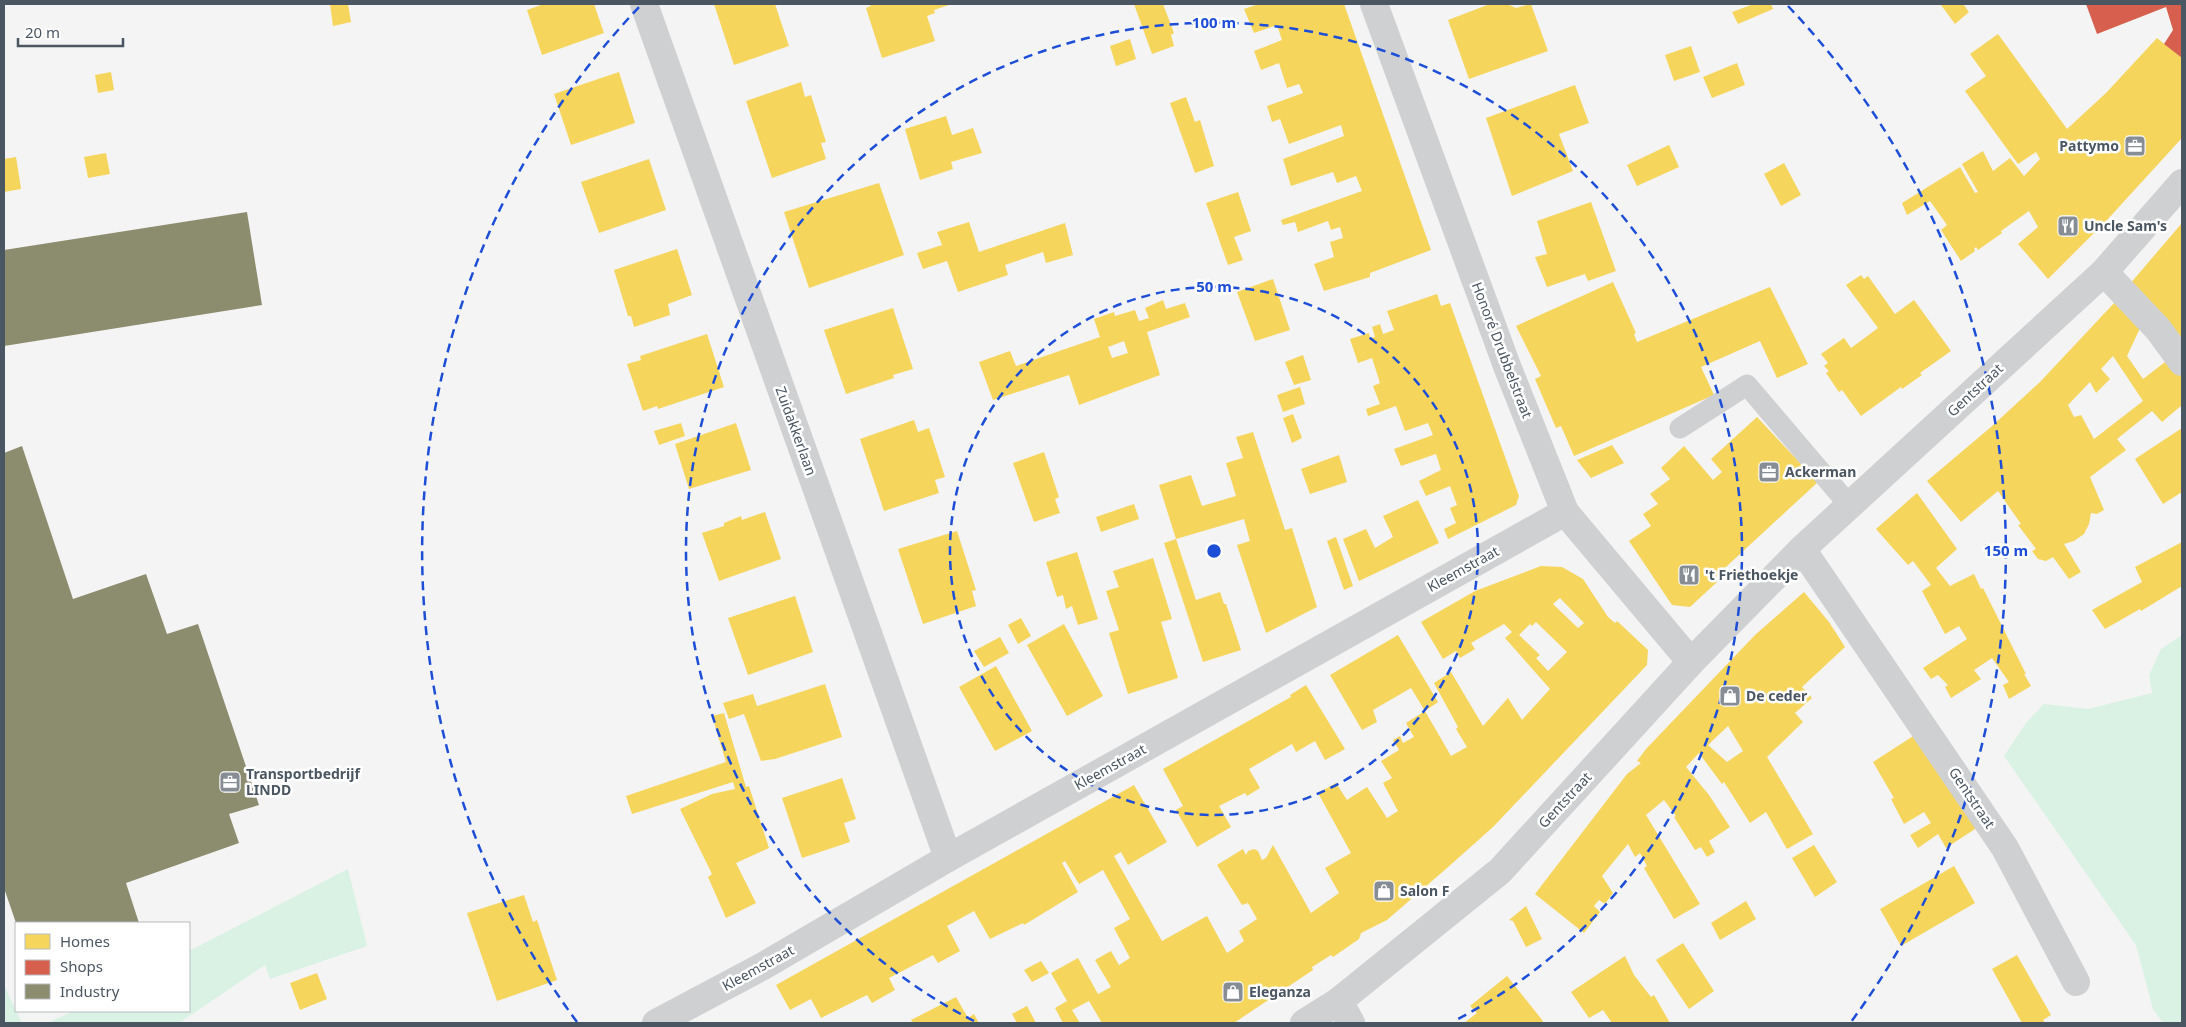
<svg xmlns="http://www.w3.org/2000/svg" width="2186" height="1027" viewBox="0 0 2186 1027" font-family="'Noto Sans',sans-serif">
<rect width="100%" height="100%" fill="#f4f4f4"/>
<!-- green -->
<g fill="#d9f2e3">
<polygon points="2182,635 2182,1023 2163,1023 2153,1009 2136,945 2004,756 2026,723 2044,704 2088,709 2152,693 2149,675 2161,649"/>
<polygon points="348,869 367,946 270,979 265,965 179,1023 48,1023 73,1011 189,1011 189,951"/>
<polygon points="4,985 22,1023 4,1023"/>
</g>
<!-- homes -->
<g fill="#f6d55c" fill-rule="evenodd">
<polygon points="330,4 348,4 351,22 333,26"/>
<polygon points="544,4 594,4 604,33 542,55 527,10"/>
<polygon points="714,4 775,4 789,46 734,65"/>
<polygon points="870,4 952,4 934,10 935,13 927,16 935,41 882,58 866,8 871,6"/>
<polygon points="1134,4 1163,4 1174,33 1171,35 1174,46 1152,54"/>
<polygon points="1259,4 1344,4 1431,250 1370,273 1370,277 1324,291 1314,264 1334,257 1330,242 1343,238 1340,227 1331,230 1328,221 1298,232 1295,222 1283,225 1281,220 1362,191 1356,176 1337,183 1333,172 1291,186 1283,159 1344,136 1341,125 1289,144 1280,119 1272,122 1267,106 1303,93 1299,84 1287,88 1279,63 1261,70 1254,51 1282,40 1277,25 1254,33 1244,9"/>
<polygon points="1490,4 1507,4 1516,8 1531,4 1548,51 1469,79 1448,20"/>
<polygon points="1754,4 1771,4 1773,9 1738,24 1732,12"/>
<polygon points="1943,4 1963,4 1969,12 1955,24 1941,5"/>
<polygon points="1998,34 2067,129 2106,93 2157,38 2182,58 2182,138 2107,220 2048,279 2018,244 2038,227 2029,211 2001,231 2002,233 1978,250 1976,247 1974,249 1975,251 1961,261 1941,230 1947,225 1930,201 1907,215 1902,203 1960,167 1975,193 1978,192 1962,164 1983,151 1993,171 2010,158 2024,176 2040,159 2036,152 2018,164 1965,91 1986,76 1970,54"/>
<polygon points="1130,39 1136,59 1116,66 1110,46"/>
<polygon points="1691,46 1700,72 1674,81 1665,55"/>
<polygon points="1737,63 1745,85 1712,98 1703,77"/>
<polygon points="111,72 114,90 98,93 95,75"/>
<polygon points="619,72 635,123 571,145 554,94"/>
<polygon points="801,82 805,97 811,95 826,142 821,143 826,159 772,178 746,101"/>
<polygon points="1575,85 1589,123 1559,134 1573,171 1512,196 1486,118"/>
<polygon points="1186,97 1195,122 1200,120 1214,166 1195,173 1170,103"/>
<polygon points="946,116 952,135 973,128 982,153 951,162 953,169 920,180 905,129"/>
<polygon points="1669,145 1679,167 1637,186 1627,165"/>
<polygon points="106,153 110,174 88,178 84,157"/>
<polygon points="16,157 21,189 4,192 4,159"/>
<polygon points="649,159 666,210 599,233 581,182"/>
<polygon points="1784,163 1801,195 1781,206 1764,174"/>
<polygon points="879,183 904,255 809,288 784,212"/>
<polygon points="1238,192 1251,231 1234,237 1243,260 1228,265 1206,203"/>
<polygon points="1591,202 1616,271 1588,281 1585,274 1547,287 1535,257 1547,254 1537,221"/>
<polygon points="969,222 979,252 1065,223 1073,255 1046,263 1043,252 1005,265 1008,275 958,292 947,261 923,269 917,253 942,245 937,232"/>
<polygon points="2182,223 2182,345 2129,285"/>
<polygon points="677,249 692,295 668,304 670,315 634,327 631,316 628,316 614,270"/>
<polygon points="1861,275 1864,279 1868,276 1895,314 1914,300 1951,351 1920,373 1922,375 1902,389 1901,387 1861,416 1842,390 1839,392 1826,373 1829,371 1824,366 1828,363 1821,354 1844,338 1851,348 1878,328 1846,285"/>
<polygon points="1273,279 1290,330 1255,341 1237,292"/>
<polygon points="1613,282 1636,333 1634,334 1637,342 1770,287 1808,364 1777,378 1760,341 1701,367 1714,395 1574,456 1561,426 1556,428 1535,379 1541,376 1516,326"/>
<polygon points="1437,294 1441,306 1450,303 1519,496 1516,505 1448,539 1444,529 1456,523 1450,508 1457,505 1450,486 1426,496 1419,481 1441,470 1436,454 1401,466 1394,449 1433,435 1428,423 1405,431 1396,406 1368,416 1366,409 1380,404 1373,386 1380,383 1372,358 1358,363 1350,339 1369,333 1370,338 1375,337 1372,327 1380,324 1383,334 1394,330 1387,311"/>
<path d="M1163,300L1166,309L1185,303L1190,317L1147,332L1160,375L1079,405L1069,375L993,400L979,362L1010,351L1016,366L1100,337L1094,319L1114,312L1115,316L1135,310L1139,321L1149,318L1145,308ZM1124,341L1128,353L1112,358L1108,347Z"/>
<path d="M2116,301L2142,324L2127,356L2143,379L2169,359L2182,376V405L2162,422L2152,411L2117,439L2126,450L2090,477L2104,510L2097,514L2091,513L2089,524L2084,534L2074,541L2064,544L2081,572L2069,579L2053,557L2046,561L2038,559L2032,551L2036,549L2018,525L2021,524L1998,491L1961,522L1927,481L1991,427L2040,382ZM2113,356L2143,401L2094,439L2081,415L2074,417L2068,405L2090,382L2096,393L2110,379L2101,369Z"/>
<polygon points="893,308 913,369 893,375 894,378 846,394 824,330"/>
<polygon points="707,334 724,387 658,409 657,406 643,411 627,364 641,360 640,356"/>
<polygon points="1303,355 1311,380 1294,385 1285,362"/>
<polygon points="1300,387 1305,404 1283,412 1277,395"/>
<polygon points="1293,414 1302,438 1292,443 1283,418"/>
<polygon points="1757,417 1818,482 1714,578 1717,582 1690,607 1672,605 1629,541 1651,526 1643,514 1658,504 1650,494 1670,479 1661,468 1684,446 1713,480 1722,472 1711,459"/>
<polygon points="914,420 918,432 929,428 945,477 935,480 939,493 884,511 860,439"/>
<polygon points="681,423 685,436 659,445 654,431"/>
<polygon points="736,423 751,470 689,489 675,444"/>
<polygon points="2182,428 2182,492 2163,504 2135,459"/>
<polygon points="1253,432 1285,530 1292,528 1317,607 1266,633 1237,545 1250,541 1244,519 1176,539 1159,485 1191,475 1202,506 1236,496 1226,463 1243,458 1236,437"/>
<polygon points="1612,445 1624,463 1591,478 1577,460"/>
<polygon points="1044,452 1059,497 1055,499 1060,513 1034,522 1013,463"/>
<polygon points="1339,455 1347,482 1310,494 1301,469"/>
<polygon points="1917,493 1957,549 1936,568 1950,586 1974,574 1981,589 1983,588 2026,674 2024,674 2031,686 2009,699 2003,685 2009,682 1992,658 1974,670 1981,679 1951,698 1945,687 1948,685 1938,675 1931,679 1923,668 1967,639 1959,626 1945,634 1922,591 1931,585 1913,561 1908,565 1876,529"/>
<polygon points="1418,500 1439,543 1359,581 1343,539 1366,529 1375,548 1393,537 1383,516"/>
<polygon points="1134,504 1139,519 1101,532 1096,517"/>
<polygon points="765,512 781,559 719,581 702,533 724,526 724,523 741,516 742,520"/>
<polygon points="957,531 976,590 972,591 976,606 923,624 898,549"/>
<polygon points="1336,537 1353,586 1344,590 1327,541"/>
<polygon points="1176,539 1196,600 1220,592 1224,604 1226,604 1241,650 1203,662 1164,543"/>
<polygon points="2182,542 2182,586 2141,611 2140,609 2105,629 2092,610 2142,582 2135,567"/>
<polygon points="1077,552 1098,619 1078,625 1072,606 1066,609 1063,595 1057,597 1046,562"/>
<polygon points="1153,558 1172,619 1161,622 1178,678 1128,694 1109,633 1119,630 1106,591 1119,587 1113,571"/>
<path d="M1541,566L1562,567L1583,579L1608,617L1615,623L1617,621L1648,650L1647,665L1493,827L1447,868L1387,920L1361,933L1359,939L1333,957L1331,955L1312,967L1313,970L1234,1023H1102L1089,1001L1072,1010L1080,1023H1063L1055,1008L1067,1001L1051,973L1078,958L1098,994L1111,987L1095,960L1111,951L1119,965L1130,958L1114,928L1130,919L1103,870L1079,884L1065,861L1062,863L1078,892L1024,925L1023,923L990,939L974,911L947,926L960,951L938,963L933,955L889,978L895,990L872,1003L867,995L821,1018L811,999L790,1010L776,985L1134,785L1167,842L1128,865L1121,852L1114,856L1162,941L1207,916L1227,953L1244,941L1239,931L1257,919L1248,903L1242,905L1217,865L1243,849L1246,855L1248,851L1254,849L1258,851L1262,860L1266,858L1273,845L1311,913L1339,893L1325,868L1351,853L1318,793L1336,783L1347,800L1367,787L1387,818L1398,811L1383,783L1392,778L1381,761L1399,750L1393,740L1400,736L1403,743L1414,737L1406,723L1425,711L1411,688L1373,710L1377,722L1362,730L1330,675L1398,635L1438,702L1425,711L1451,756L1467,747L1456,729L1458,727L1434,683L1451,672L1483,726L1508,698L1522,720L1550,689L1505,638L1512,632L1504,624L1471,643L1475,649L1460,658L1456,651L1443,659L1421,622L1475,591ZM1560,598L1584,623L1578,628L1553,604ZM1536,622L1567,652L1548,671L1536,658L1540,655L1519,635L1530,624L1532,626Z"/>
<path d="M1804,592L1829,622L1845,647L1802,687L1812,698L1795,713L1803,722L1767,757L1813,834L1787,849L1766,812L1750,823L1724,782L1722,784L1699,753L1686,767L1709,795L1730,827L1709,841L1715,852L1707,857L1701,847L1695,850L1674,817L1676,816L1664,800L1646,815L1700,904L1674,919L1644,868L1647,866L1640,853L1635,857L1628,844L1602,876L1613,893L1605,904L1599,900L1594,906L1600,912L1584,933L1535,894L1627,774L1641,763L1637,761L1646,749L1755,635ZM1728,726L1743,751L1727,762L1708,745Z"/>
<polygon points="795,596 813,652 748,675 728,618"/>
<polygon points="1021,618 1031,636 1018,644 1008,625"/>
<polygon points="1064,624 1103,696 1067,716 1027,645"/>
<polygon points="1000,637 1009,653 984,667 974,651"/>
<polygon points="996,666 1032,731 995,751 959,687"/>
<polygon points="825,684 842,737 775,759 761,761 744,714 729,719 723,703 753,694 757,706"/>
<polygon points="1306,685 1345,749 1325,760 1315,741 1296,752 1292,744 1249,769 1260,788 1247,796 1245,793 1219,806 1231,827 1197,847 1176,810 1183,806 1163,769 1291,697 1290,695"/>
<polygon points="724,713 746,787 749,786 769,848 736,863 756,903 726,918 708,877 712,874 680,809 712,794 735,789 733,782 632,814 626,796 726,762 712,716"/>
<polygon points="1918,733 1978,827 1946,848 1938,834 1918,848 1910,835 1931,823 1924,812 1904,824 1891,799 1894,798 1873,762"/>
<polygon points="842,778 856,819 844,823 850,842 802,858 782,798"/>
<polygon points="1814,845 1837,882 1815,897 1792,858"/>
<polygon points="1954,866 1975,903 1901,946 1880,909"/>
<polygon points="524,895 533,922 537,920 557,980 497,1001 467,913"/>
<polygon points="1746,901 1756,919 1720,940 1711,923"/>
<polygon points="1526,906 1542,939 1526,947 1513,921 1509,920"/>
<polygon points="1683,943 1714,991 1689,1009 1656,960"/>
<polygon points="2017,955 2051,1015 2043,1020 2045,1023 2022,1023 1992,969"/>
<polygon points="1625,956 1634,975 1651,997 1654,995 1670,1023 1612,1023 1603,1010 1589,1018 1571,992"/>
<polygon points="1041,961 1049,973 1032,982 1024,970"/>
<polygon points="317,973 327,999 300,1010 290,983"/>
<polygon points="1507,976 1543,1021 1541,1023 1464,1023 1477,1013 1470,1006"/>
<polygon points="956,997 968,1018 974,1014 979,1023 913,1023 911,1020"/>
<polygon points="1027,1006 1036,1023 1017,1023 1012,1014"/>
</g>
<!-- shops -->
<polygon fill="#d6604d" points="2086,4 2182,4 2182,58 2164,44 2173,30 2166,7 2097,34"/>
<!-- industry -->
<g fill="#8c8c6e">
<polygon points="247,212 262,305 4,346 4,250"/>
<polygon points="22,446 73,599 146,574 167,634 198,624 259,805 229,814 239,843 126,883 139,923 16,923 4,888 4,453"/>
</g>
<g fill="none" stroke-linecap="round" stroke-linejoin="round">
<!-- service -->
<polyline stroke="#ced0d2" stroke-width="21" points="1680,428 1747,385 1850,506"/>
<!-- minor -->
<g stroke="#ced0d2" stroke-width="28">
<polyline points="644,4 948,858"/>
<polyline points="1374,4 1507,366 1565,512 1691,662"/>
<polyline points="2104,272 2158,329 2182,362"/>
<polyline points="1802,549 2005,848 2076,982"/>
<polyline points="1339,1001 1351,1023"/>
<polyline points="656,1023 765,965 948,858 1565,512"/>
<polyline points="1304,1023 1339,1001 1500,871 1691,662 1802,549 2104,272 2182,183"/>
</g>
</g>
<!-- distance rings -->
<g fill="none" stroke="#1d4ed8" stroke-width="2.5" stroke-dasharray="9 6">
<circle cx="1214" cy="551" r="264"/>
<path d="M974 1021A528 528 0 1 1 1454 1021"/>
<path d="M577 1022A792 792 0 0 1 640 6M1788 6A792 792 0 0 1 1851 1022"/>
</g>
<!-- icons -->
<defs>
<g id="office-square" transform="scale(1.125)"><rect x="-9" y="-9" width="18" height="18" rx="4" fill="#868d94" stroke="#fff"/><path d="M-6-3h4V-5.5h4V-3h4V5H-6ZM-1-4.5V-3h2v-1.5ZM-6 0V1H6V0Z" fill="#fff"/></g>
<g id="restaurant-square" transform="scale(1.125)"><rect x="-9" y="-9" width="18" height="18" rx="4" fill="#868d94" stroke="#fff"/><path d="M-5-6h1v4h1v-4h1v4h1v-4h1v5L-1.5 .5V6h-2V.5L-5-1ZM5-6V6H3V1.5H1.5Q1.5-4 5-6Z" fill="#fff"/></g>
<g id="shop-square" transform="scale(1.125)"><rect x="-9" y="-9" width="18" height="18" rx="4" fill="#868d94" stroke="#fff"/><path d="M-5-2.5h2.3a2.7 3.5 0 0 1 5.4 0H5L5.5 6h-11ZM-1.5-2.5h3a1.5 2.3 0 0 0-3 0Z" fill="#fff"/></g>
</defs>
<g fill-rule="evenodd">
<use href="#office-square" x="2135" y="146"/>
<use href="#restaurant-square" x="2068" y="226"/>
<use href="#office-square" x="1769" y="472"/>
<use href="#restaurant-square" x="1689" y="575"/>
<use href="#shop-square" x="1730" y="696"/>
<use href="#office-square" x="230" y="782"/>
<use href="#shop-square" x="1384" y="891"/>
<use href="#shop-square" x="1233" y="992"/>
</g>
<g text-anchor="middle" stroke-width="5" stroke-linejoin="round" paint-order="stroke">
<!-- poi labels -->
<g font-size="14" font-weight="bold" fill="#4a5661" stroke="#fff" text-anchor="start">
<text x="2119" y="151" text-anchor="end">Pattymo</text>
<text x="2084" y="231">Uncle Sam's</text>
<text x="1785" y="477">Ackerman</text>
<text x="1705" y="580">'t Friethoekje</text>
<text x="1746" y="701">De ceder</text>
<text x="246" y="779">Transportbedrijf<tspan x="246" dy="16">LINDD</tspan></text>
<text x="1400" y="896">Salon F</text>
<text x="1249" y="997">Eleganza</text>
</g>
<!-- street labels -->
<g font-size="14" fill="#4a5661" stroke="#fff">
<text transform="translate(1502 350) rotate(69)" y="5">Honoré Drubbelstraat</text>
<text transform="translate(1975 390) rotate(-43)" y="5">Gentstraat</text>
<text transform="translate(796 431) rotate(70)" y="5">Zuidakkerlaan</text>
<text transform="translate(1463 569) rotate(-29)" y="5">Kleemstraat</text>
<text transform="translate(1110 767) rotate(-29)" y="5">Kleemstraat</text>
<text transform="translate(1972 798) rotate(56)" y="5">Gentstraat</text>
<text transform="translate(1565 800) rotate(-47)" y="5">Gentstraat</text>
<text transform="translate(758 968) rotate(-29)" y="5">Kleemstraat</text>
</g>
</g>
<circle cx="1214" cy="551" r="8" fill="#1d4ed8" stroke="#fff" stroke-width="2.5"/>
<g font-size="15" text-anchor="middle" font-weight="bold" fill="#1d4ed8" stroke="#fff" stroke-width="5" stroke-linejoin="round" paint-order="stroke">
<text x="1214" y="28">100 m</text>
<text x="1214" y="292">50 m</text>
<text x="2006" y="556">150 m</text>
</g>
<!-- border -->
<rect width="2186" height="1027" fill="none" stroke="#4a5661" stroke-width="10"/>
<!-- legend -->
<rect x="15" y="922" width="175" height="90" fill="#ffffff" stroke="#b7bbc0"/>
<rect x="25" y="934" width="25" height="15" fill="#f6d55c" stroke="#b7bbc0"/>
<text x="60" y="947" font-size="15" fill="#4a5661">Homes</text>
<rect x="25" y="960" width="25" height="15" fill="#d6604d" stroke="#b7bbc0"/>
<text x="60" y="972" font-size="15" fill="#4a5661">Shops</text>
<rect x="25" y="984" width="25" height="15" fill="#8c8c6e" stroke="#b7bbc0"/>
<text x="60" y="997" font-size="15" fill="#4a5661">Industry</text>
<!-- scale -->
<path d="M18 38v8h105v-8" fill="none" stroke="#4a5661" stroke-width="2.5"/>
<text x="25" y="38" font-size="15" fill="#4a5661" stroke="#ffffff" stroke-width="4" paint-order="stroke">20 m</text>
</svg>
